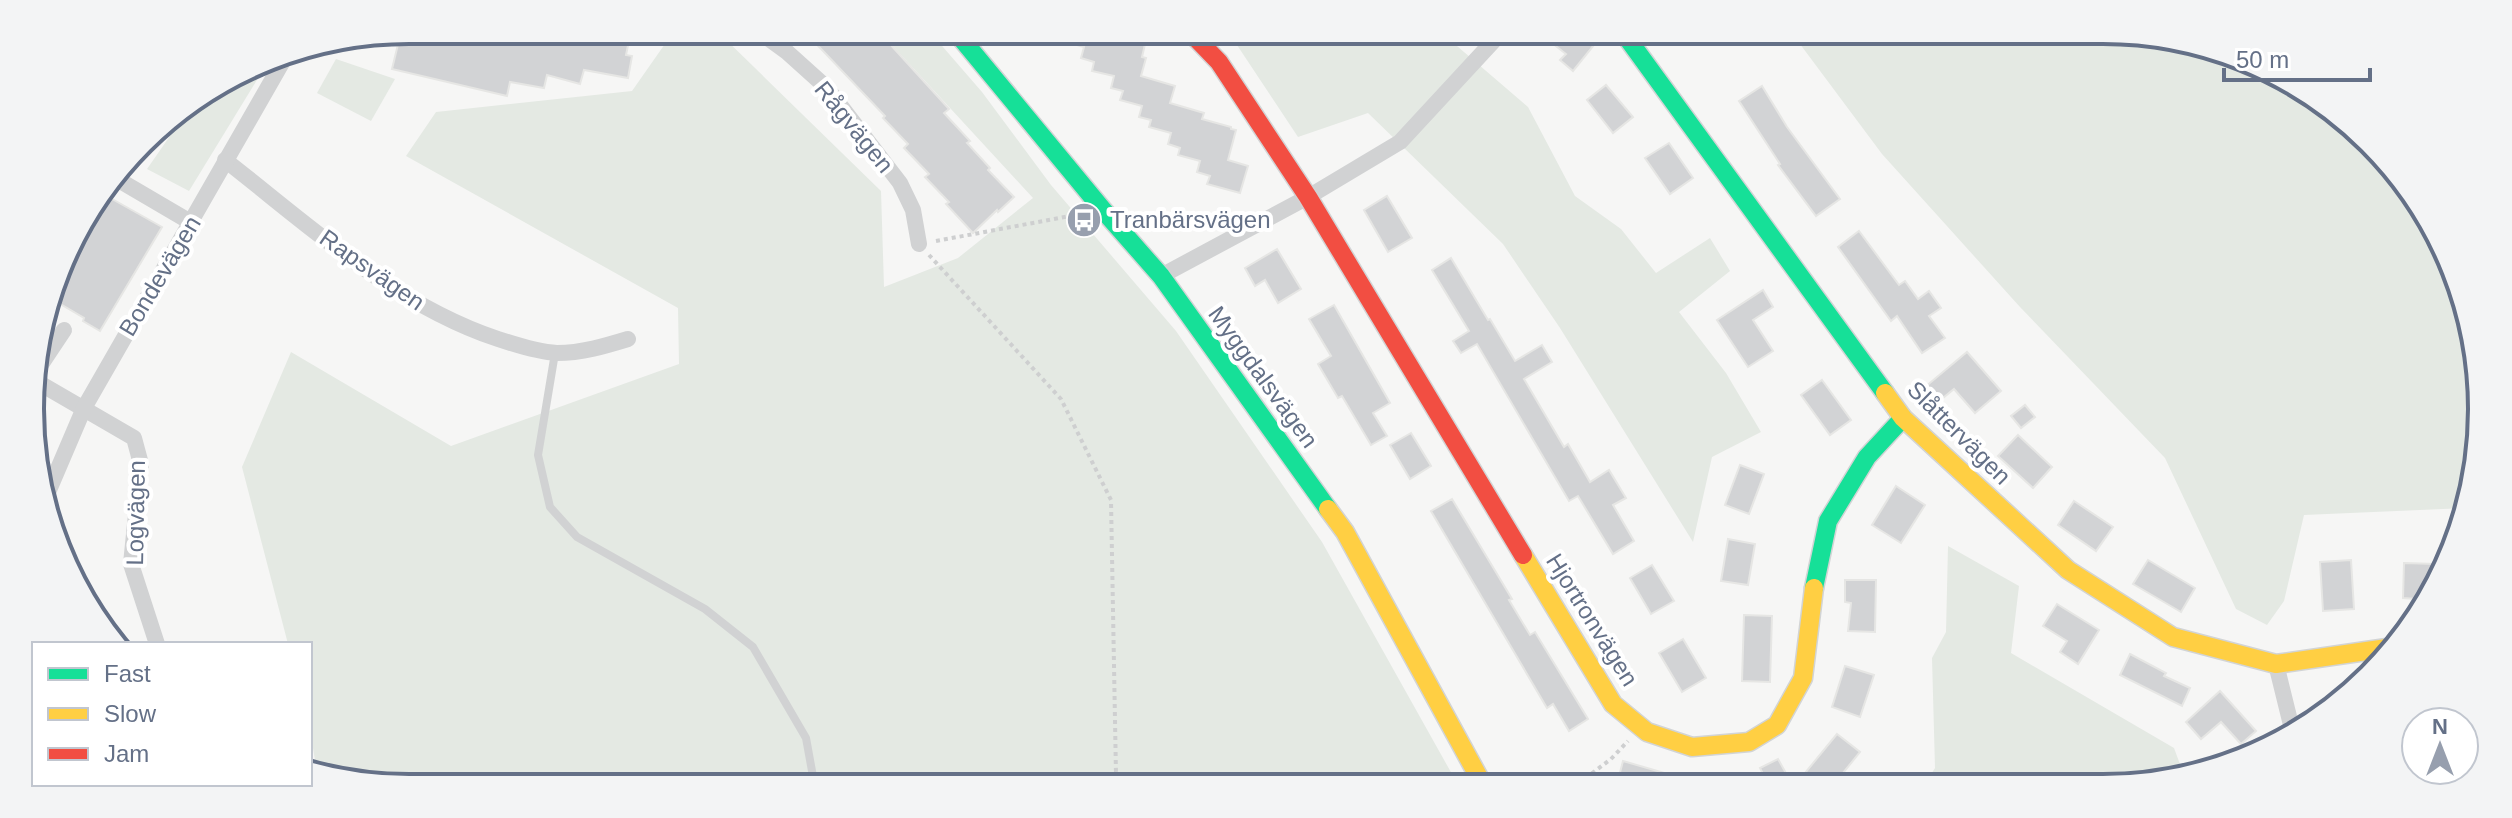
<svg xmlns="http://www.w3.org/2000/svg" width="2512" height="818" viewBox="0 0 2512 818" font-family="Arial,sans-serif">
<rect width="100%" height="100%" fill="#f6f6f5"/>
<!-- green -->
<g fill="#e4e9e3">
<polygon points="674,31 717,31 881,191 884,287 958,258 1033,198 880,32 930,32 982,92 1051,185 1176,331 1322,542 1457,783 335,781 317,773 310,729 310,644 288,644 242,467 291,352 451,446 679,364 678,308 406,156 436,112 632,91"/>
<polygon points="1229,33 1443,34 1528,107 1575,196 1621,229 1656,273 1710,238 1730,271 1679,312 1726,373 1761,432 1712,457 1693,542 1560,328 1503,244 1368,113 1298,137"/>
<polygon points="1794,36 2177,37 2314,94 2418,199 2475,335 2475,483 2466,508 2304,515 2284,601 2267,625 2236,609 2165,458 2020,307 1882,154"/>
<polygon points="271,57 189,191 147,169 179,123 172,116 264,59"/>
<polygon points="336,59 395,79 371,121 317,93"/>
<polygon points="1948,546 2019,586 2011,653 2174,748 2184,775 2153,785 1925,784 1935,768 1932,658 1946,632"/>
</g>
<!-- building -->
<g fill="#d2d3d5" stroke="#e6e6e4" stroke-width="2">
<polygon points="409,30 631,31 626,55 632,56 628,78 584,70 580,84 547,75 544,88 510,82 507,96 392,69 401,32"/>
<polygon points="805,32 879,32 949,109 944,113 970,141 967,143 990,168 988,170 1014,197 998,212 997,210 973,233 946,204 949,202 925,177 929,174 904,148 908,144 883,118 885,116"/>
<polygon points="1049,33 1122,33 1146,40 1142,57 1146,58 1141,76 1175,86 1170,103 1204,113 1202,119 1231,127 1231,129 1236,130 1228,160 1248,166 1240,193 1207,184 1210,176 1197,172 1200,161 1178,155 1180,148 1168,144 1171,133 1149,127 1151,120 1139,117 1142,106 1120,100 1123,91 1111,88 1114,76 1092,71 1094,62 1081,58 1084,47 1049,37"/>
<polygon points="1542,35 1582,35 1594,45 1573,71 1560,60 1566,54"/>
<polygon points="1606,85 1633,117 1613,133 1587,100"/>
<polygon points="1762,86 1787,127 1840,199 1816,216 1778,165 1780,164 1739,101"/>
<polygon points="1669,143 1693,178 1670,194 1645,158"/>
<polygon points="105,195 162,227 100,331 83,321 84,318 52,299 69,241"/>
<polygon points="1387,196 1412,238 1388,252 1364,210"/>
<polygon points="1859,231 1899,285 1905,281 1918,299 1929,291 1941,308 1929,316 1945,338 1922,353 1897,316 1891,321 1838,247"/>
<polygon points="1277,249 1301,289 1278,303 1265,280 1255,286 1245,268"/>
<polygon points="1451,258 1488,320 1490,319 1515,361 1542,345 1552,362 1524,379 1564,447 1568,444 1590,482 1609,470 1626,498 1613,505 1634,541 1613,554 1578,496 1569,501 1477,344 1461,353 1453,341 1469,331 1432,270"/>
<polygon points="1763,290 1773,307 1753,320 1773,351 1748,367 1717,320"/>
<polygon points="1334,305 1390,403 1373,413 1387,436 1371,445 1342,396 1338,398 1318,364 1331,356 1309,319"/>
<polygon points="1967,352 2001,391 1975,413 1954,389 1938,402 1925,387"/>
<polygon points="1822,380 1851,420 1830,435 1801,395"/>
<polygon points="2025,405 2035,417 2021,428 2011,416"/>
<polygon points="1411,433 1431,466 1410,479 1390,445"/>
<polygon points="2018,435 2052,467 2033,488 1998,456"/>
<polygon points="1740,465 1764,474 1749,514 1725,505"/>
<polygon points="1896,486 1925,505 1901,543 1872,525"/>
<polygon points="1452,499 1512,599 1509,600 1530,635 1535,632 1588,719 1569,731 1553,704 1547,708 1431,511"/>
<polygon points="2074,501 2113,527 2096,551 2058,525"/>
<polygon points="1728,539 1755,544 1748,585 1721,581"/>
<polygon points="2148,560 2195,588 2181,612 2133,584"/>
<polygon points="2351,560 2354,609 2323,611 2320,562"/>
<polygon points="2404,563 2436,564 2435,590 2430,600 2403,598"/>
<polygon points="1652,565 1674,601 1651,614 1630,578"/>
<polygon points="1845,580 1876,580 1875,632 1848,631 1851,603 1845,602"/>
<polygon points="2057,604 2099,630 2078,664 2060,652 2067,641 2043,626"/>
<polygon points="1744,615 1772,616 1770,682 1742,681"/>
<polygon points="1683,639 1706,678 1682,692 1659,653"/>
<polygon points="2130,654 2166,673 2164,676 2190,688 2182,706 2120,675"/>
<polygon points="1845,666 1874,675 1860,717 1832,707"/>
<polygon points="2220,691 2256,731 2241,744 2221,722 2201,739 2186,722"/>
<polygon points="1837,734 1860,752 1834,784 1796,784"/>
<polygon points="1778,759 1792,784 1768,784 1760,768"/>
<polygon points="1623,761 1685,779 1684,784 1617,784"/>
</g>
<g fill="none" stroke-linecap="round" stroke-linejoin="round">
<!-- fast casing -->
<g stroke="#d2d4d5" stroke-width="21">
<g id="fast">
<polyline points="956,32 1103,210 1161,276 1328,509"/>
<polyline points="1625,35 1885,393"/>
<polyline points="1814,588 1828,521 1867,457 1903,418"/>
</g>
</g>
<!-- slow casing -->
<g stroke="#d2d4d5" stroke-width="21">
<g id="slow">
<polyline points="1885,393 1903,418 2068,570 2173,637 2276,664 2394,647"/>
<polyline points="1328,509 1345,532 1482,783"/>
<polyline points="1523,555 1613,704 1647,732 1692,747 1749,742 1777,725 1803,678 1814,588"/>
</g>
</g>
<!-- jam casing -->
<g stroke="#d2d4d5" stroke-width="21">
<polyline id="jam" points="1191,33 1219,62 1308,197 1523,555"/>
</g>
<!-- path -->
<g stroke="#cecfd0" stroke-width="4" stroke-dasharray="4 4" stroke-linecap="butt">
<polyline points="304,60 311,49"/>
<polyline points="936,241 1081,214"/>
<polyline points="929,255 1061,399 1111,500 1116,775 1111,782"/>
<polyline points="1579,783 1611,759 1628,741"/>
</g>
<!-- lane -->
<polyline stroke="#d1d2d3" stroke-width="8" points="555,353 538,455 550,507 577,537 705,609 753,647 806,738 814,782"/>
<!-- street -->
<g stroke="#d1d2d3" stroke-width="16">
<polyline points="758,31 787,52 827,88 900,183 913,210 919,244"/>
<path d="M225,160C311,227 393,304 498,339C516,345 538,352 557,353C582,353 605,346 628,339"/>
<polyline points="117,179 192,223"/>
<polyline points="1161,276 1308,197 1400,142 1499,35"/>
<polyline points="34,375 64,330"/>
<polyline points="34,380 134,438 141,464 131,564 157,644"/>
<polyline points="43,504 84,408 287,54"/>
<polyline points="2276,664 2293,733"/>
</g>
<!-- fast -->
<use href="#fast" stroke="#16e098" stroke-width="18"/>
<!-- slow -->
<use href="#slow" stroke="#ffcf43" stroke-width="18"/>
<!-- jam -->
<use href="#jam" stroke="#f24e42" stroke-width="18"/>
</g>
<!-- icons -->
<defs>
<g id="bus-disc" transform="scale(1.8)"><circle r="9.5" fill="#979fae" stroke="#fff"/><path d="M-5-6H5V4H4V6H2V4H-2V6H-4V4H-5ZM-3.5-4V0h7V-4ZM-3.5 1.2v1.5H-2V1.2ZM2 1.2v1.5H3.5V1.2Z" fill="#fff"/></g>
</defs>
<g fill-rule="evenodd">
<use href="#bus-disc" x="1084" y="220"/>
</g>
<g text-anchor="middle" stroke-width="8" stroke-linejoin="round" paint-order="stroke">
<!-- street labels -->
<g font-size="24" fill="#647087" stroke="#fff">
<text transform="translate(854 127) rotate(51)" y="8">Rågvägen</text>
<text transform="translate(372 270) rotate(35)" y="8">Rapsvägen</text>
<text transform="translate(160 276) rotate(-59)" y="8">Bondevägen</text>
<text transform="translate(1263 377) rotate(54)" y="8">Myggdalsvägen</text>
<text transform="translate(1959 433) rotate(45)" y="8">Slåttervägen</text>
<text transform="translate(136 513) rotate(-89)" y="8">Logvägen</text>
<text transform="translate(1592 620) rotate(58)" y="8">Hjortronvägen</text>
</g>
<!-- poi labels -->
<g font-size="24" fill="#647087" stroke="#fff" text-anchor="start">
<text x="1110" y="228">Tranbärsvägen</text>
</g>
</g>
<!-- crop -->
<path d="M0 0H2512V818H0ZM409 44H2103A365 365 0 0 1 2468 409V409A365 365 0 0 1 2103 774H409A365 365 0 0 1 44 409V409A365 365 0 0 1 409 44Z" fill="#f3f4f5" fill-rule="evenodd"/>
<path fill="none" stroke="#647087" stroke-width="4" d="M409 44H2103A365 365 0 0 1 2468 409V409A365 365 0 0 1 2103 774H409A365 365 0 0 1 44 409V409A365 365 0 0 1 409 44Z"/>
<!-- legend -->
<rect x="32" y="642" width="280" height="144" fill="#ffffff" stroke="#c1c6cf" stroke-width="2"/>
<rect x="48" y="668" width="40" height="12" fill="#16e098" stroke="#c1c6cf" stroke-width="2"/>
<text x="104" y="682" font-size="24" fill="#647087">Fast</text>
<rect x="48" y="708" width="40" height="12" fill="#ffcf43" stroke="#c1c6cf" stroke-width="2"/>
<text x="104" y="722" font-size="24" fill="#647087">Slow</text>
<rect x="48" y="748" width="40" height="12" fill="#f24e42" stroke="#c1c6cf" stroke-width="2"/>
<text x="104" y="762" font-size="24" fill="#647087">Jam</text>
<!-- north arrow -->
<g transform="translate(2440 746)"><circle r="38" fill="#ffffff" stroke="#c1c6cf" stroke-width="2"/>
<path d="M0-6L14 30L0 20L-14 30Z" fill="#979fae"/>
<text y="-12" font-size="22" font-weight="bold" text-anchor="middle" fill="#647087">N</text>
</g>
<!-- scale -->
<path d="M2224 68v12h146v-12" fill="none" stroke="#647087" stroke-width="4"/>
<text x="2236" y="68" font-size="24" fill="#647087" stroke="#ffffff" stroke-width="6" paint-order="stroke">50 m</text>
</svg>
